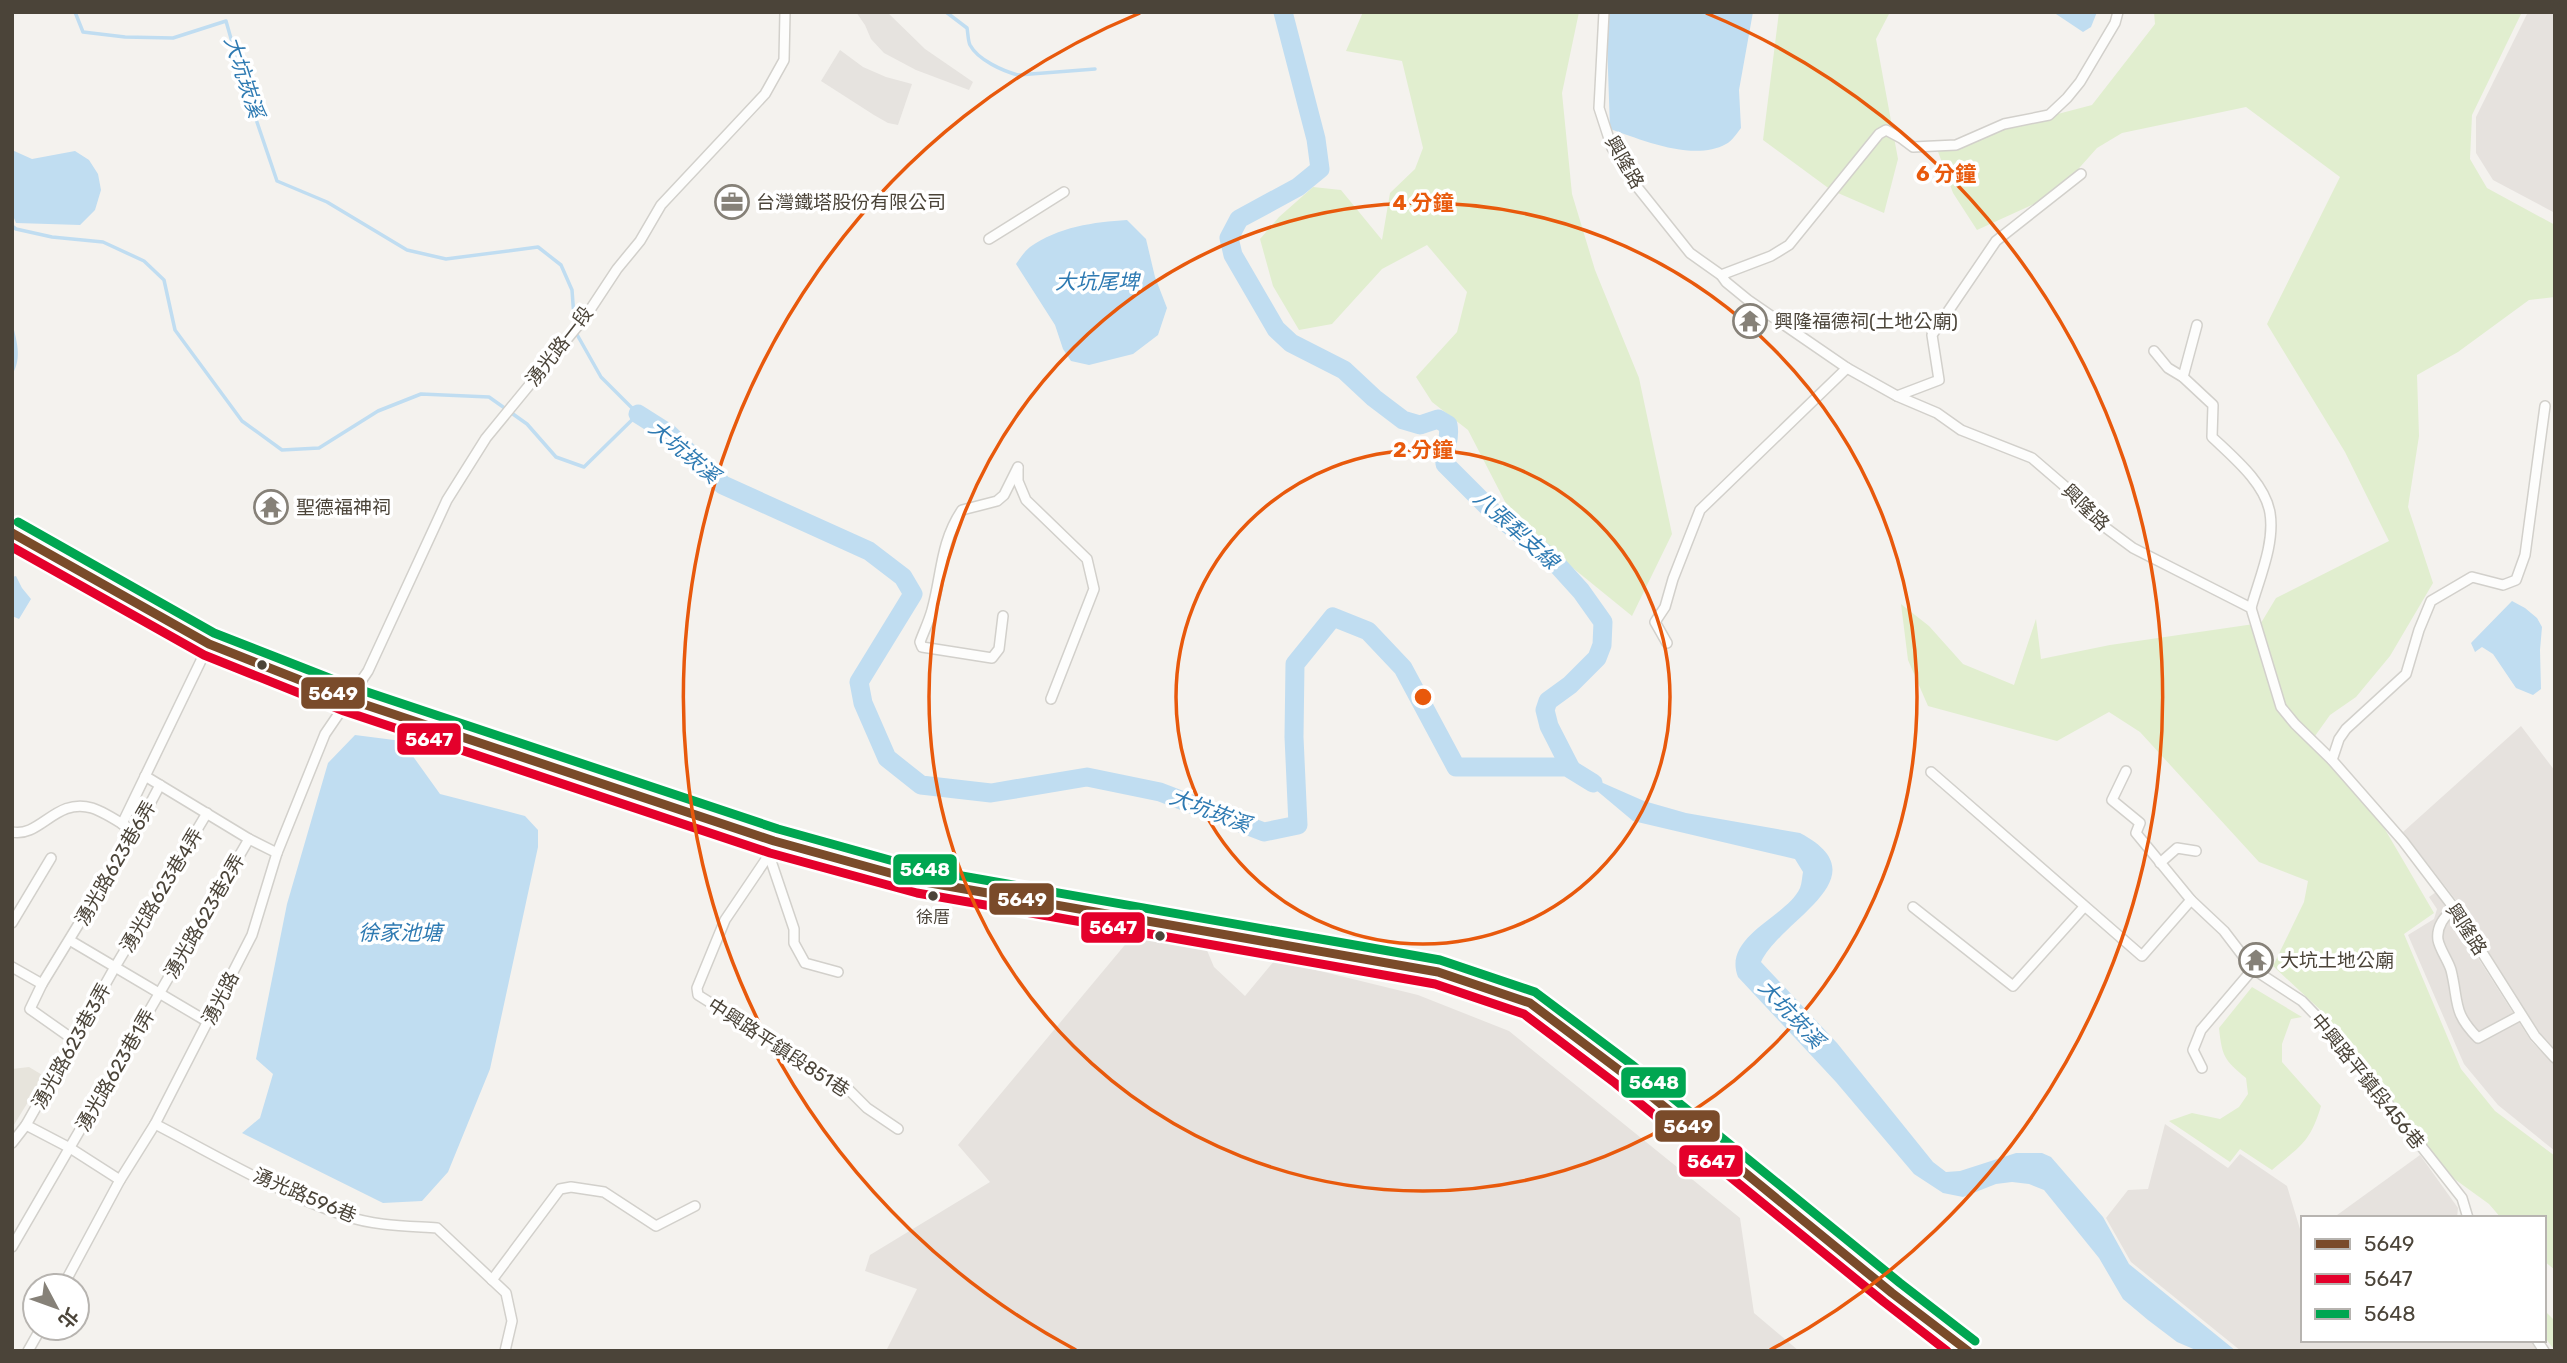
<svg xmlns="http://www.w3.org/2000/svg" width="2567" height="1363" viewBox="0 0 2567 1363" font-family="Rubik,'Noto Sans TC',sans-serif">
<rect width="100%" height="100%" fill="#f4f2ee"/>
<!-- residential -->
<polygon fill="#e7e4dc" points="29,1067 44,1076 12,1128 12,1069"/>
<!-- industrial -->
<g fill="#e6e2de">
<polygon points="2528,12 2555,12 2555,213 2493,180 2476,153 2476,117"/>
<polygon points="2521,726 2555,771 2555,1049 2541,1034 2523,1008 2459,904 2403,832"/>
<polygon points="2436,892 2531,1041 2555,1065 2555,1151 2498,1105 2464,1064 2408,935 2434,919 2437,909 2429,897"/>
<polygon points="1134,934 1206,948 1214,967 1245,996 1275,960 1418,995 1509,1031 1740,1218 1754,1313 1799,1351 886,1351 917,1289 865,1271 870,1255 990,1182 958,1145"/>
<polygon points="2165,1124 2228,1168 2240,1154 2287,1186 2303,1239 2303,1340 2530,1340 2537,1351 2241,1351 2131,1262 2106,1218 2128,1190 2148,1189"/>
<polygon points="2420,1155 2458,1208 2457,1218 2333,1218"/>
</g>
<!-- green -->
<g fill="#e1eecf">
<polygon points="1363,12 1579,12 1562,93 1572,194 1595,270 1639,378 1672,534 1632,616 1515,521 1468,430 1432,402 1416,377 1457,332 1467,292 1427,245 1382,269 1332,324 1299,330 1273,286 1260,239 1279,217 1313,187 1341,190 1382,240 1390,193 1415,169 1423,148 1402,61 1346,51"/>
<polygon points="1779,12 1890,12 1876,39 1898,159 1884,213 1831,190 1763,140"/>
<polygon points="2154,12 2522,12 2472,115 2470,159 2487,188 2555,225 2555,297 2529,300 2458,352 2417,375 2419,436 2408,507 2433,583 2390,656 2356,697 2330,715 2310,743 2383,826 2434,913 2404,934 2461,1069 2495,1111 2555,1156 2555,1270 2544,1261 2544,1218 2501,1218 2489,1204 2442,1170 2328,1017 2273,966 2304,902 2308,881 2259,862 2140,732 2109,712 2057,741 1928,706 1908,660 1901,604 1929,626 1963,664 2014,685 2036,619 2041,659 2110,645 2261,623 2276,598 2389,541 2345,452 2267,324 2340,177 2246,107 2122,133 2097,148 2056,194 1977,230 1953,193 1936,146 2092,105 2155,24"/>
<path d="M2252,987L2302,1017L2291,1019L2282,1044V1062L2321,1106C2310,1143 2300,1146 2272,1170L2240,1149L2230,1162L2169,1121L2192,1113L2220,1119L2239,1107L2248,1094L2246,1078C2224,1060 2222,1056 2219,1028Z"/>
<polygon points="2544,1310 2555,1321 2555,1351 2544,1336"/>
</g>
<!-- parking -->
<g fill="#e6e3df">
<polygon points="856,12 887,12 925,49 973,82 969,90 916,70 884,53 871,39 865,25"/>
<polygon points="840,50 863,67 886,77 912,84 898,125 888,123 874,115 821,81"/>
</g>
<!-- water -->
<g fill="#c0ddf1">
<path d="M1606,12H1753L1739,90L1741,128C1737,133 1732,141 1726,144C1694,162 1642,140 1610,129Z"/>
<polygon points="2053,12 2097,12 2091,27 2083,32"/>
<polygon points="12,150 32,159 75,151 89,160 98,174 101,190 95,210 80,225 16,223 12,213"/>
<path d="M1127,220L1146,239L1155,277L1167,308L1158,335L1133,354L1089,365L1071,361L1063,349L1055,325L1016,264C1020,258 1025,251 1030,247C1058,227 1094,222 1127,220Z"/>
<path d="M12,321C16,340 23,357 12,375Z"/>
<polygon points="16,576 22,588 31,599 19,619 12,616 12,577"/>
<polygon points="2512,601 2525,608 2537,618 2542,627 2540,650 2541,689 2533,695 2516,688 2493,654 2482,647 2475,652 2471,643"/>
<polygon points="355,735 402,741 440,794 525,816 538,830 538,847 490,1069 448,1172 422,1201 383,1203 242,1133 260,1118 273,1074 256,1059 287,904 328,763"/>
<path d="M1571,769L1644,801L1686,813L1800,833C1884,877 1781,919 1761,962L1837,1043L1933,1162L1946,1172L1960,1171L2016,1153H2042L2051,1157L2103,1217L2129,1264L2236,1351H2198L2177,1342L2148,1320L2123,1299L2099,1258L2044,1190L2029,1184L2012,1182L1996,1184L1963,1197L1943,1193L1914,1174L1836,1082L1738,977C1722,936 1787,917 1800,888C1802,883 1802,877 1803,872L1795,859L1633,821Z"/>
</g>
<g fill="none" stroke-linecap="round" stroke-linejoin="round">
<!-- stream -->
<g stroke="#c0ddf1" stroke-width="3.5">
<path d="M946,12L967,28C968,33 968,41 970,45C978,60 1003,71 1018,75L1095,69"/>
<polyline points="12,226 16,229 52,237 103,242 144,261 164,280 175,330 242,421 282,450 319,448 378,411 421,394 489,397 527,424 556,457 584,467 638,414 601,377 575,331 572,290 561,265 538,247 446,259 407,250 327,202 277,181 243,81 226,21 173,38 125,37 83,32 75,12"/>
</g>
<!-- river -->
<g stroke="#c0ddf1" stroke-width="19">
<path d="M1283,12L1316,139L1320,169L1298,187L1239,219L1229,238L1233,255L1276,329L1291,343L1344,370L1374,398L1403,420L1420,425L1438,419L1448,425C1451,440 1444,448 1445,464L1494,513L1552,559L1581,591L1603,622L1602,645L1597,658L1570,685L1548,701L1545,710L1549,726L1571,769"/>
<polyline points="638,414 668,433 723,485 869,551 903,577 913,594 859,682 863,703 887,758 921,785 991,793 1087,777 1160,792 1264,832 1298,825 1294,737 1295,664 1333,617 1368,631 1403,668 1456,767 1567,767 1593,783"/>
</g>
<!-- street casing -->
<g stroke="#d2d0cb" stroke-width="12">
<g id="street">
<polyline points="1604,12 1599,108 1612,148 1630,178 1690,253 1721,275 1726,282 1748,300 1847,368 1897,396 1937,413 1961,430 2032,458 2068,489 2098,522 2133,548 2251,608 2281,707 2295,724 2332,760 2403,841 2454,908 2535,1036 2555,1058"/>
<polyline points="989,239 1064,192"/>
<polyline points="1721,275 1771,256 1789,245 1879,134 1886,130 1901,138 1913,147 1956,145 2004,124 2049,115 2067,98 2080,82 2115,23 2118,12"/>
<path d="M2154,351L2168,368L2183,377L2213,405L2212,437C2233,457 2265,483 2270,513C2275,544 2259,579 2251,608"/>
<polyline points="2183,377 2197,325"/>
<polyline points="1897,396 1939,380 1932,335 1996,241 2081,174"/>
<polyline points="1018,468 1018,481 1026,500 1087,559 1094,589 1051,699"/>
<path d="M1003,616L999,649L992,658L922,647L920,642C924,631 929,621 932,610C942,574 940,543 962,510L997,501L1004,495L1018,467"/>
<polyline points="1667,643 1655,622 1665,607 1673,579 1700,510 1847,368"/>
<polyline points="2332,760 2339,739 2346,729 2406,674 2419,630 2431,601 2472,577 2503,585 2516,580 2525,555 2545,406"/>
<polyline points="1931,772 2142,956 2191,900 2136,833 2140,823 2112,800 2126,771"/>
<polyline points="145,776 249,839 277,853"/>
<polyline points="122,824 209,644"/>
<path d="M12,832C40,838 56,797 92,808C107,813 122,824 135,832"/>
<polyline points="774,841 769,855 725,920 697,988 698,995 847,1088 867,1108 898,1129"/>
<polyline points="769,855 794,929 794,943 805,963 838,972"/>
<polyline points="2160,863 2177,848 2196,851"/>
<polyline points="2191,900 2224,931 2253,969 2302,1001 2329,1029 2462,1198 2468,1218"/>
<polyline points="1913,907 2013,986 2084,907"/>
<path d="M2454,908C2445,916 2436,926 2438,940C2440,950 2448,960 2451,970C2459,1002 2452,1012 2478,1038L2521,1015"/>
<polyline points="12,923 51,858"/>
<polyline points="71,941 208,1022"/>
<polyline points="12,967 42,984"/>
<polyline points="74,1040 30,1009 42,984 135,832 160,785"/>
<polyline points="2202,1068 2193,1050 2201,1030 2253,969"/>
<path d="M155,1124C217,1156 280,1194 346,1216C375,1226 407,1226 437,1228L506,1293L512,1321L505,1351"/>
<polyline points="26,1125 70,1148 120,1180"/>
<polyline points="12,1143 26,1125 115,967 207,813"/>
<polyline points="12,1247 249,839"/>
<polyline points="492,1280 560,1189 571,1187 604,1192 656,1226 695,1206"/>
<polyline points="63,1286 120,1180 155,1124 252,935 277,853 325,734 368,671 447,500 486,438 586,316 617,269 640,241 661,205 765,94 784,60 785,12"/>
<polyline points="2537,1340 2544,1351"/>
<polyline points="28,1351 41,1328"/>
</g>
</g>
<!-- secondary casing -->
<g stroke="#d3cfc5" stroke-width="16">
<polyline id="secondary" points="12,533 209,644 348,699 774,841 919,881 1438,972 1530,1003 1623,1073 1892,1293 1968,1351"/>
</g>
<!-- street -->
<use href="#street" stroke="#fdfdfc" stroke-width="9"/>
<!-- secondary -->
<use href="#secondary" stroke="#f7f6f1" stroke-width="12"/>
<!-- bus-1 casing -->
<g stroke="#fff" stroke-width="14">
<polyline id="bus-1" points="12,533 209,644 348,699 774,841 919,881 1438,972 1530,1003 1623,1073 1892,1293 1968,1351"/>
</g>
<!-- bus-2 casing -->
<g stroke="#fff" stroke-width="14">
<polyline id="bus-2" points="12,547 204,655 344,711 770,853 917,893 1435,984 1524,1014 1615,1083 1884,1302 1947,1351"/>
</g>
<!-- bus-3 casing -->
<g stroke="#fff" stroke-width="14">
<polyline id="bus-3" points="18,522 214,633 352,687 778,829 922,869 1440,960 1535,992 1631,1064 1900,1283 1975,1341"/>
</g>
<!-- bus-1 -->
<use href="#bus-1" stroke="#7a4b2a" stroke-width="9"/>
<!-- bus-2 -->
<use href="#bus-2" stroke="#e4002b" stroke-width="9"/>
<!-- bus-3 -->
<use href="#bus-3" stroke="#00a651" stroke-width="9"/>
</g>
<!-- distance rings -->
<g fill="none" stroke="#e8590c" stroke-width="3.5">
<circle cx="1423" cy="697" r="247"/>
<circle cx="1423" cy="697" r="494"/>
<path d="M1076 1350A740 740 0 0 1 1140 13M1706 13A740 740 0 0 1 1770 1350"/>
</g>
<!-- icons -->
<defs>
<g id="office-ring" transform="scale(1.75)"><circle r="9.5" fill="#fff" stroke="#868178" stroke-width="1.5"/><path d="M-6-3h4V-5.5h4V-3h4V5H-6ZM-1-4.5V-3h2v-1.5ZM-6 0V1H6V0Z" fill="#868178"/></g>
<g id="temple-ring" transform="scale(1.75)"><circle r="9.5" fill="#fff" stroke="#868178" stroke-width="1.5"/><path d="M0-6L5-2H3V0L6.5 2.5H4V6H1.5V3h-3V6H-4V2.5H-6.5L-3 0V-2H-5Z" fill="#868178"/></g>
</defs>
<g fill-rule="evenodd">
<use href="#office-ring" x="732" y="202"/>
<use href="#temple-ring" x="1750" y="321"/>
<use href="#temple-ring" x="271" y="507"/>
<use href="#temple-ring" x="2256" y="960"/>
</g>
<!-- markers -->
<g fill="#4b4439" stroke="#fff" stroke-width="2.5">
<circle cx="262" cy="665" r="6"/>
<circle cx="933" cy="896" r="6"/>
<circle cx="1160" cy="936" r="6"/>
</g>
<g text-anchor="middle" stroke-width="7" stroke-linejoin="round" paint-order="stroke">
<!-- bus labels -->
<g font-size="17" fill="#4b4439" stroke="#fff">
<text x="933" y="923">徐厝</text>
</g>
<!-- street labels -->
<g font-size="19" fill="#4b4439" stroke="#fff">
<text transform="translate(1625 162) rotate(60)" y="7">興隆路</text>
<text transform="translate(559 346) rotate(-52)" y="7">湧光路一段</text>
<text transform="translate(2086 507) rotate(44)" y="7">興隆路</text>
<text transform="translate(115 863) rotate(-60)" y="7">湧光路623巷6弄</text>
<text transform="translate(161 890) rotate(-59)" y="7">湧光路623巷4弄</text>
<text transform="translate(204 916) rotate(-60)" y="7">湧光路623巷2弄</text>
<text transform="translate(2467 929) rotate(57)" y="7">興隆路</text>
<text transform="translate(220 998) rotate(-63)" y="7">湧光路</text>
<text transform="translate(71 1046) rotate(-61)" y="7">湧光路623巷3弄</text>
<text transform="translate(779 1047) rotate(33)" y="7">中興路平鎮段851巷</text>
<text transform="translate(115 1070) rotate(-60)" y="7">湧光路623巷1弄</text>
<text transform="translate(2368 1081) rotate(51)" y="7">中興路平鎮段456巷</text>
<text transform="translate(305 1195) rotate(23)" y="7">湧光路596巷</text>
</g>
<!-- poi labels -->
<g font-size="19" fill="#4b4439" stroke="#fff" text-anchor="start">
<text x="756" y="209">台灣鐵塔股份有限公司</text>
<text x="1774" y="328">興隆福德祠(土地公廟)</text>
<text x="296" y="514">聖德福神祠</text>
<text x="2280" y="967">大坑土地公廟</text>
</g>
<!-- water labels -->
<g font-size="21" font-style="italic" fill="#2e7ab2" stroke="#fff">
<text transform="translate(244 77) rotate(72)" y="7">大坑崁溪</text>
<text x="1097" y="289">大坑尾埤</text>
<text transform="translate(684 452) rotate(40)" y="7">大坑崁溪</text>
<text transform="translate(1516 530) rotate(42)" y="7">八張犁支線</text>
<text transform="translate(1210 811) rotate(21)" y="7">大坑崁溪</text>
<text x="400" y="940">徐家池塘</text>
<text transform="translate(1791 1014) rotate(47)" y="7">大坑崁溪</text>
</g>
</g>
<circle cx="1423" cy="697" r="10" fill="#e8590c" stroke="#fff" stroke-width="3.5"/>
<g font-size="21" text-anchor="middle" font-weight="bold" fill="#e8590c" stroke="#fff" stroke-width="7" stroke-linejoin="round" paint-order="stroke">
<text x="1946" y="181">6 分鐘</text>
<text x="1423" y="210">4 分鐘</text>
<text x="1423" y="457">2 分鐘</text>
</g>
<g stroke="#fff" stroke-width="2.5">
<rect x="300" y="676" width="66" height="34" rx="7" fill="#7a4b2a"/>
<rect x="396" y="722" width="66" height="34" rx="7" fill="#e4002b"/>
<rect x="892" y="853" width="66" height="33" rx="7" fill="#00a651"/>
<rect x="988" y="882" width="67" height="34" rx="7" fill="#7a4b2a"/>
<rect x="1080" y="911" width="66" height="33" rx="7" fill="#e4002b"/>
<rect x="1620" y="1066" width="67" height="33" rx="7" fill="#00a651"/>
<rect x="1654" y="1109" width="67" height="34" rx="7" fill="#7a4b2a"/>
<rect x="1678" y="1144" width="66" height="34" rx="7" fill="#e4002b"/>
</g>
<g font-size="19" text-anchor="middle" font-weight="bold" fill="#fff">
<text x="333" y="700">5649</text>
<text x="429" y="746">5647</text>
<text x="925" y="876">5648</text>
<text x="1022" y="906">5649</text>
<text x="1113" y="934">5647</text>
<text x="1654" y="1089">5648</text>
<text x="1688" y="1133">5649</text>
<text x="1711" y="1168">5647</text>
</g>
<!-- border -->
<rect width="2567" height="1363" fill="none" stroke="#4b4439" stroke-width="28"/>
<!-- legend -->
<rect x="2301" y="1216" width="245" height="126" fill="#ffffff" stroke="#b7b4b0" stroke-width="2"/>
<rect x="2315" y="1239" width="35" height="10" fill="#7a4b2a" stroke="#b7b4b0" stroke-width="2"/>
<text x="2364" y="1251" font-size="21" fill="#4b4439">5649</text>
<rect x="2315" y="1274" width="35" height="10" fill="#e4002b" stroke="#b7b4b0" stroke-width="2"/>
<text x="2364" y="1286" font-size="21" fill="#4b4439">5647</text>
<rect x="2315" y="1309" width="35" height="10" fill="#00a651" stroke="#b7b4b0" stroke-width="2"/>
<text x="2364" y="1321" font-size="21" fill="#4b4439">5648</text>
<!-- north arrow -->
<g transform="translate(56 1307) rotate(131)"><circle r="33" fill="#ffffff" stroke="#b7b4b0" stroke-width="2"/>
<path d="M0-5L12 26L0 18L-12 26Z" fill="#868178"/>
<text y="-10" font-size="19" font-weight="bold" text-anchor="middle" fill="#4b4439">北</text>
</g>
</svg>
